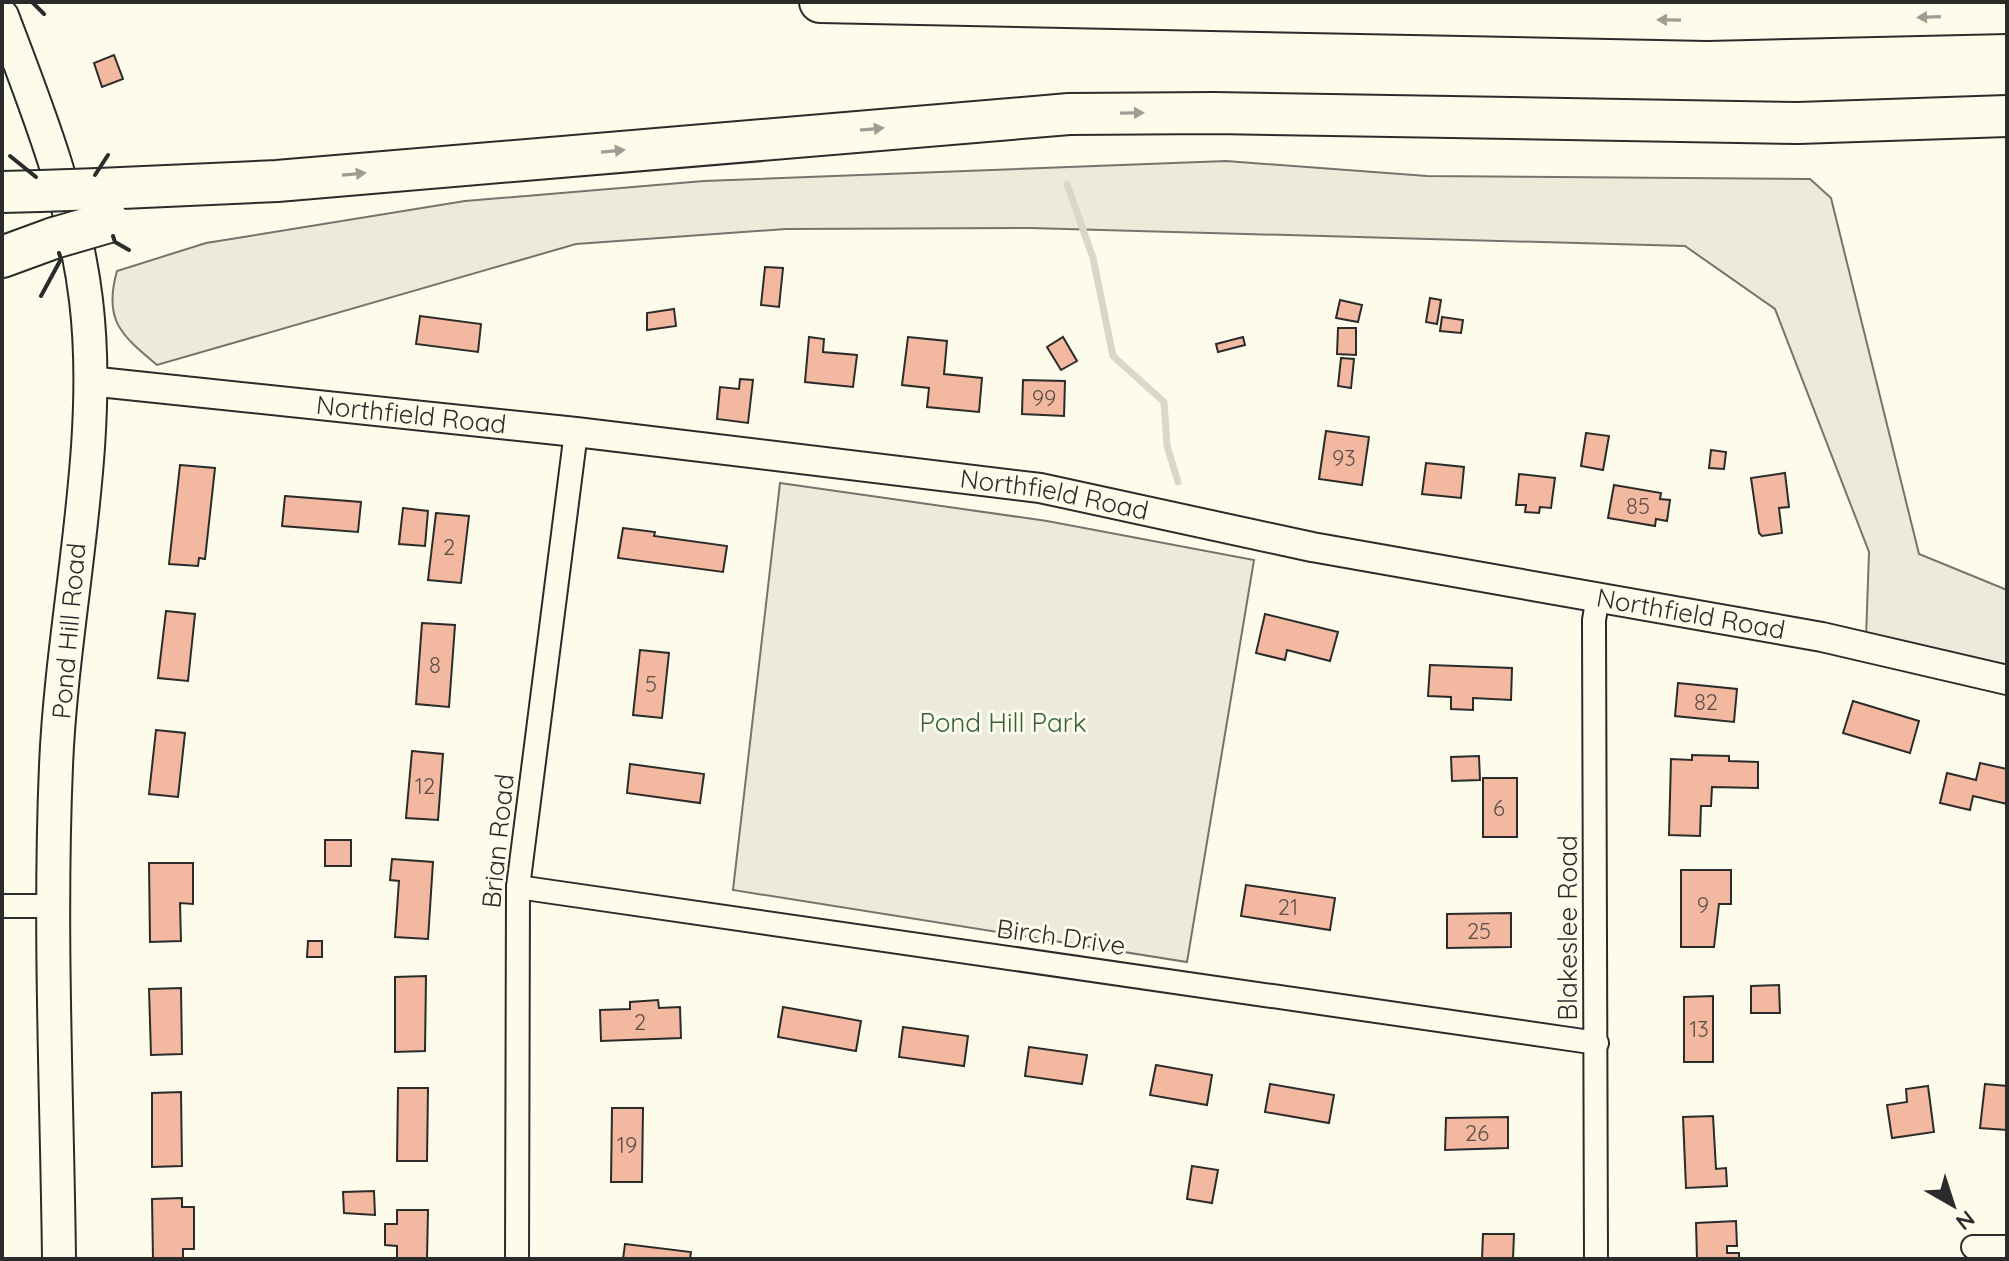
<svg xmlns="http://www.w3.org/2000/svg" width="2009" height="1261" viewBox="0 0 2009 1261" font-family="Quicksand,sans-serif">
<rect width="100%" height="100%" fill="#fdfbea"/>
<!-- green -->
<g fill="#ecebdb" stroke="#74746e" stroke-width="2">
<path d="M1226,161L1427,176L1810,179L1831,198L1919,554L2007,590V675L1866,638L1869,552L1775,309L1685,246L1030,228L786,229L576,244L157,365C121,335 103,320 117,271L206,243L465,201L704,181Z"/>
<polygon points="780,483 1047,521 1254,560 1187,962 733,890"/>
</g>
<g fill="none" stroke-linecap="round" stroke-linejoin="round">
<!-- stream -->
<polyline stroke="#d8d7c9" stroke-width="7" points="1067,184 1093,258 1113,356 1164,402 1167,446 1178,482"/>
</g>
<!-- building -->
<g fill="#f2b8a0" stroke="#2b2b2b" stroke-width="2">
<polygon points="114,55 123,79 102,87 94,63"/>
<polygon points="765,267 783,268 779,307 761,305"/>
<polygon points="1430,298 1441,300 1437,324 1426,322"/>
<polygon points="1340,300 1362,305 1358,322 1336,318"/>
<polygon points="674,309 676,326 647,330 647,313"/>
<polygon points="420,316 481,324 478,352 416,344"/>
<polygon points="1442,317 1463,320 1461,333 1440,331"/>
<polygon points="1338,328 1356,328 1356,355 1337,354"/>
<polygon points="809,337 824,339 823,352 857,355 853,387 805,382"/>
<polygon points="908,337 947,341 944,374 982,378 979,412 927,407 929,388 902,385"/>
<polygon points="1063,337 1077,361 1061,370 1047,347"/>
<polygon points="1243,337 1245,345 1218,352 1216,344"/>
<polygon points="1341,358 1354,359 1351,388 1338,386"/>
<polygon points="740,379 753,380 748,423 717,419 720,387 739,389"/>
<polygon points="1023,380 1065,381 1064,416 1022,414"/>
<polygon points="1326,431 1369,437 1362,485 1319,479"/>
<polygon points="1586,433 1609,436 1603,470 1581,466"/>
<polygon points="1711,450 1726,452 1724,469 1709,468"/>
<polygon points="1426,463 1464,467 1461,498 1422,494"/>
<polygon points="180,465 215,468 205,559 199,558 198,566 169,564"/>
<polygon points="1785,473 1789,507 1779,508 1782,533 1762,536 1759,533 1751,478"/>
<polygon points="1519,474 1555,478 1551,508 1540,507 1539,513 1525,512 1526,505 1516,505"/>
<polygon points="1614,485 1661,493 1660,499 1670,500 1667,521 1656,519 1655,526 1608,518"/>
<polygon points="285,496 361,502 358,532 282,526"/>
<polygon points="403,508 428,511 425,546 399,544"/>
<polygon points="436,513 469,516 461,583 428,580"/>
<polygon points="623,528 655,532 654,536 727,546 723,572 618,558"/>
<polygon points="166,611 195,614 188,681 158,678"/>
<polygon points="1265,614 1338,632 1330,661 1287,650 1285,660 1256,653"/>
<polygon points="422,623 455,625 449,707 416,704"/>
<polygon points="640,650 669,653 662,718 633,715"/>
<polygon points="1430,665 1512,668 1511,700 1473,698 1473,710 1451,709 1451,697 1428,696"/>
<polygon points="1678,683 1737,689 1734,722 1675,716"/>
<polygon points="1853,701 1919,721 1910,753 1843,733"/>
<polygon points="156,730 185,733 178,797 149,794"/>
<polygon points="412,751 443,754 438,820 406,818"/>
<polygon points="1692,755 1729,756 1729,761 1758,762 1758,788 1712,787 1711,806 1701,806 1700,836 1669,835 1671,759 1692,760"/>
<polygon points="1479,756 1480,780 1452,781 1451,757"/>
<polygon points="1980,763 2007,769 2007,804 1973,796 1970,810 1940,803 1947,773 1976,780"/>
<polygon points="630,764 704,774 700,803 627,793"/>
<rect x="1483" y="778" width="34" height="59"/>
<rect x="325" y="840" width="26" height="26"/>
<polygon points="392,859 433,862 428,939 395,937 399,881 390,880"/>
<polygon points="149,863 193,863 193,904 180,903 181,941 150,942"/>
<polygon points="1681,870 1731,870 1731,904 1719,904 1714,947 1681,947"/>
<polygon points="1246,885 1335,898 1330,930 1241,916"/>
<polygon points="1511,913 1511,947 1447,948 1447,914"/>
<polygon points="308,941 322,941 322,957 307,957"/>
<polygon points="426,976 425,1051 395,1052 395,977"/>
<polygon points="1779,985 1780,1013 1751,1013 1751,986"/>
<polygon points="181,988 182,1054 151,1055 149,989"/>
<polygon points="1713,996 1713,1062 1684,1062 1684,997"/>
<polygon points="658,1000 659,1008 680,1007 681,1038 601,1041 600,1010 630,1009 630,1002"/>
<polygon points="783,1007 861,1021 856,1051 778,1037"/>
<polygon points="903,1027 968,1036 964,1066 899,1057"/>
<polygon points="1029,1047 1087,1055 1082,1084 1025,1076"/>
<polygon points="1156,1065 1212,1075 1207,1105 1150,1095"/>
<polygon points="1270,1084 1334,1095 1329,1123 1265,1112"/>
<polygon points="1985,1084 2007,1086 2007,1130 1980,1128"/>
<polygon points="1928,1086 1934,1132 1892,1138 1887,1105 1907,1102 1906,1089"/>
<polygon points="398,1088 428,1088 427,1161 397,1161"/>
<polygon points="181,1092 182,1166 152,1167 152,1093"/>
<polygon points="612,1108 643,1108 642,1182 611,1182"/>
<polygon points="1713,1116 1716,1169 1726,1168 1727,1186 1686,1188 1683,1117"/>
<polygon points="1508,1117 1508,1148 1445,1150 1446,1118"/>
<polygon points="1192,1166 1218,1170 1212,1203 1187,1199"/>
<polygon points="374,1191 375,1215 344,1213 343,1192"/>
<polygon points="182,1198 182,1207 194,1207 194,1249 183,1249 183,1259 153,1259 152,1199"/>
<polygon points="397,1210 428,1210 427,1259 397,1259 397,1246 385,1245 385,1224 397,1224"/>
<polygon points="1736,1221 1737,1246 1727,1246 1727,1253 1739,1253 1739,1259 1697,1259 1696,1223"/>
<polygon points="1483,1234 1514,1234 1513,1259 1482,1259"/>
<polygon points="625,1244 691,1252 690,1259 623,1259"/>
</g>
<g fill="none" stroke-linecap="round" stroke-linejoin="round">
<!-- minor casing -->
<g stroke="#2b2b2b" stroke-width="26">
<g id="minor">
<polyline points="518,887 1597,1043"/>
<polyline points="2,906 54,906"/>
<polyline points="1973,1247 2007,1247"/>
<polyline points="517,1259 518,887 576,432"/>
<polyline points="1596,1259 1594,620 1598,596"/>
</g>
</g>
<!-- tertiary casing -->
<g stroke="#2b2b2b" stroke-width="32">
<g id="tertiary">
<path id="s1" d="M89,381L576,432L1040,488L1312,547L1822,637L2007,680"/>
</g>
</g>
<!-- secondary casing -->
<g stroke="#2b2b2b" stroke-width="36">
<path id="secondary" d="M2,16C37,108 74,201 86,300C104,448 62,616 56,766C49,930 57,1095 59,1259"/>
</g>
<!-- motorway casing -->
<g stroke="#2b2b2b" stroke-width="44">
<g id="motorway">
<polyline points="820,2 1707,20 2007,13"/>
<polyline points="99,189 277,181 1069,114 1214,113 1798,123 2007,116"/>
<polyline points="2,192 40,191"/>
<polyline points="2,257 54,238"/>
</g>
</g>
<!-- minor -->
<use href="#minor" stroke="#fdfbea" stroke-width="22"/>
<!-- tertiary -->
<use href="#tertiary" stroke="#fdfbea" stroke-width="28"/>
<!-- secondary -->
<use href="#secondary" stroke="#fdfbea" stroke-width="32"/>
<!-- motorway -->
<use href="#motorway" stroke="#fdfbea" stroke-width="40"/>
<!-- motorway-bridge casing -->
<g stroke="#2b2b2b" stroke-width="44" stroke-linecap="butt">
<g id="motorway-bridge">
<polyline points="40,191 99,189"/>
<polyline points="54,238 109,222"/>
</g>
</g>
<!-- motorway-bridge -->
<use href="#motorway-bridge" stroke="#fdfbea" stroke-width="40"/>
<!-- wall -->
<g stroke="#2b2b2b" stroke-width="4">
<polyline points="32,2 44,14"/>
<polyline points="10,156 36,177"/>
<polyline points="95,175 108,155"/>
<polyline points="113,236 115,242 129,250"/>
<polyline points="41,296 61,259 59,253"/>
</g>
</g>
<!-- one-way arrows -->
<defs><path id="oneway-solid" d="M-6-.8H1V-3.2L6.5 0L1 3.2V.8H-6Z" transform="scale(2)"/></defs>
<g fill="#9e9d94">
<use href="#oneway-solid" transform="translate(1929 17) rotate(178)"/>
<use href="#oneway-solid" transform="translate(1669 20) rotate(-179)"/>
<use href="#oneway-solid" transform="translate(1132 113) rotate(-1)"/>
<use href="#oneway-solid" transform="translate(872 129) rotate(-5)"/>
<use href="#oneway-solid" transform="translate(613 151) rotate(-5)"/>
<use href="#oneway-solid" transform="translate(354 174) rotate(-5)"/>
</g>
<g text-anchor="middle" stroke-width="6" stroke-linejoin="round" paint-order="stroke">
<!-- number labels -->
<g font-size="22" fill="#5d4e48">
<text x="1044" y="406">99</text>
<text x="1344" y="466">93</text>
<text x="1638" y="514">85</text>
<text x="449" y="555">2</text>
<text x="435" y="673">8</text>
<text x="651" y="692">5</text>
<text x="1706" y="710">82</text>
<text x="425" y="794">12</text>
<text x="1499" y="816">6</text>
<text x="1703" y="913">9</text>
<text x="1288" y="915">21</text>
<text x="1479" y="939">25</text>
<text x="640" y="1030">2</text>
<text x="1699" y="1037">13</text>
<text x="1477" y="1141">26</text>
<text x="627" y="1153">19</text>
</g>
<!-- street labels -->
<g font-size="26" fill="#2b2b2b" stroke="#fdfbea">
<text dy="9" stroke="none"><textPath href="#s1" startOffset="324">Northfield Road</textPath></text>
<text dy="9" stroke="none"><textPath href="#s1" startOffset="972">Northfield Road</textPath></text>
<text dy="9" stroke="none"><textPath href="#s1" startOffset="1620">Northfield Road</textPath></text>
<text transform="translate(69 631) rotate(-85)" y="9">Pond Hill Road</text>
<text transform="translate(498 841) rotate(-84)" y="9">Brian Road</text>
<text transform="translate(1568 928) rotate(-90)" y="9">Blakeslee Road</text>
<text transform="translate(1061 937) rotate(8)" y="9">Birch Drive</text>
</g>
<!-- park labels -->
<g font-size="26" fill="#34623c" stroke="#fdfbea">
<text x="1003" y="732">Pond Hill Park</text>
</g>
</g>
<!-- border -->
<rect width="2009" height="1261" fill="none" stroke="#2b2b2b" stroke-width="8"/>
<!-- north arrow -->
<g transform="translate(1953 1205) rotate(141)" stroke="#fdfbea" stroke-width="6" paint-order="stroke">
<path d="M0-6L14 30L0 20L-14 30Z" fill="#2b2b2b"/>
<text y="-12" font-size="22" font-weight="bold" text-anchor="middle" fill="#2b2b2b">N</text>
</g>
</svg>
